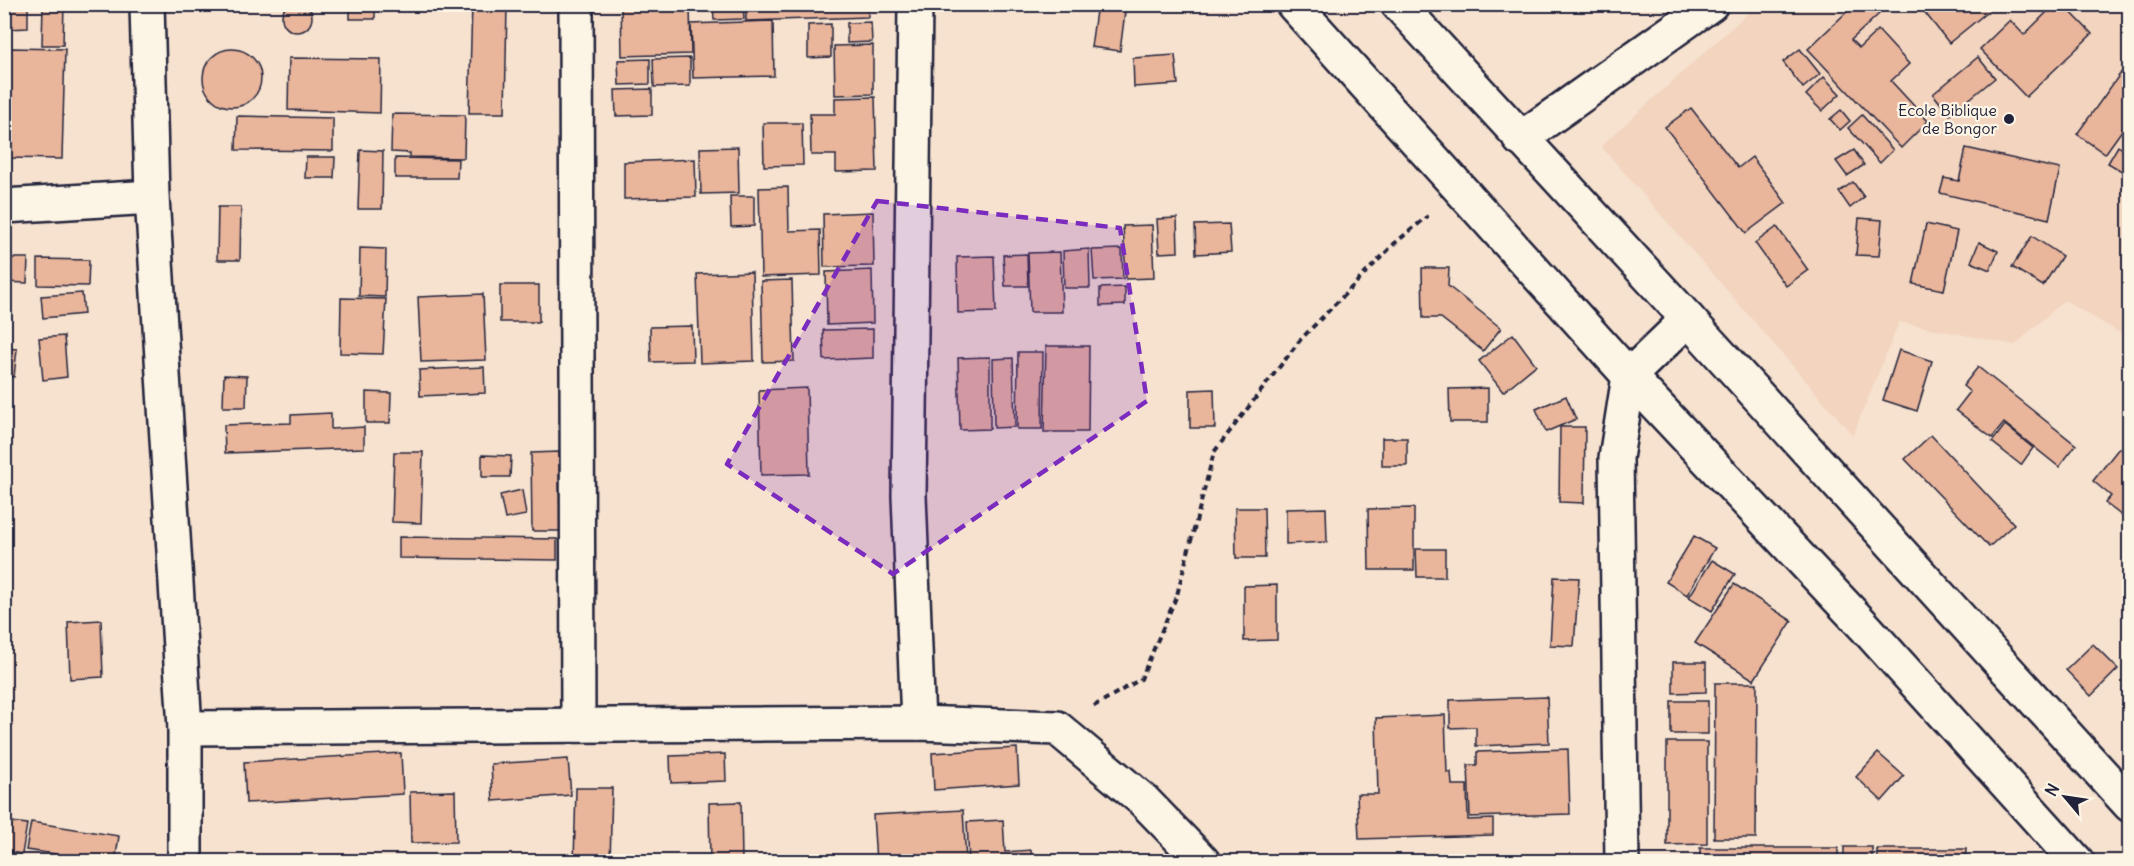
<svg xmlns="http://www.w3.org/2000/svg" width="2134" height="866" viewBox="0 0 2134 866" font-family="Delius,sans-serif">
<rect width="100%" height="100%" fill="#f6e2cf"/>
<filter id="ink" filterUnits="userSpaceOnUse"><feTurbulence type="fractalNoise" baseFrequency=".0167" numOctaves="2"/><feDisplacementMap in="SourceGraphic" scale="12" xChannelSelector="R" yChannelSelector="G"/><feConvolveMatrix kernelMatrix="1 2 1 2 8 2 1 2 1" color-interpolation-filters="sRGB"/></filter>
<g filter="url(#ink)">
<!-- built -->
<polygon fill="#f2d4bf" points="1757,5 2129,5 2129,338 2064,300 2015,345 1899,322 1853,435 1601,146"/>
<!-- building -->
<g fill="#e9b59b" stroke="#22223b" stroke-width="1.5">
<circle cx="297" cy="17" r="15"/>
<polygon points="8,4 28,4 28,28 8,29"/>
<polygon points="43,4 64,4 63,45 42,45"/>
<rect x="350" y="4" width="25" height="15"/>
<polygon points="472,4 507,4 505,113 469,113"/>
<polygon points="621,4 690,4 691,54 622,56"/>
<polygon points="713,4 743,4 744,19 714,20"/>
<polygon points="746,4 868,4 868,17 746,21"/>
<polygon points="1097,4 1126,4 1120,51 1091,47"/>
<polygon points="1855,4 1870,4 1879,14 1851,40 1859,48 1878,30 1909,64 1891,81 1928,121 1901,148 1808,49"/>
<polygon points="1918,4 1997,4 1949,43"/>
<polygon points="2055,4 2063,4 2092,34 2026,97 1980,49 2010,20 2024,35"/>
<polygon points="773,21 774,76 693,78 691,24"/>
<polygon points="871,22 872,42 847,43 847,23"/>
<polygon points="831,24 831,57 808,58 808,25"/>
<polygon points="873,45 873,94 835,95 834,46"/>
<polygon points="9,48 65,49 62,159 7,158"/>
<circle cx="232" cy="78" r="29"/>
<polygon points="1800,49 1820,74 1803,88 1783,62"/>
<polygon points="1175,55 1178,84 1134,87 1133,58"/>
<polygon points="1978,57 1995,78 1950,115 1933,94"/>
<polygon points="289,58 381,59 380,113 288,110"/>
<polygon points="690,58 690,86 654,87 653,59"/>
<polygon points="650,59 650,84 619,85 618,60"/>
<polygon points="2130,60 2130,119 2105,154 2077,134"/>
<polygon points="1824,77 1840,94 1822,111 1806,95"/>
<polygon points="652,89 652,115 616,116 615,90"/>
<polygon points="875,97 877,171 836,172 836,155 811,155 810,114 835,114 835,98"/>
<polygon points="1691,108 1738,168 1752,157 1786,203 1746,233 1665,127"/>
<polygon points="1841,110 1850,121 1840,130 1830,119"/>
<polygon points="392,114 465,115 464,158 410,157 410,153 391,152"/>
<polygon points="1862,115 1893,150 1880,163 1848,128"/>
<polygon points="237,116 333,118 333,151 236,150"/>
<polygon points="763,123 802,123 803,165 764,166"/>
<polygon points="2118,146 2130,154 2130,176 2108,163"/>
<polygon points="738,147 739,193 701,194 700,148"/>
<polygon points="1966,148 2060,169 2049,219 1940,193 1944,178 1959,181"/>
<polygon points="360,150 383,151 382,209 358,209"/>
<polygon points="1854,150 1864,165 1847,176 1836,161"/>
<polygon points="306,157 335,157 334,178 305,178"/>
<polygon points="395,158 458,159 457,178 395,178"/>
<polygon points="695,159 696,197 624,199 624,162"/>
<polygon points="1853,182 1864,197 1850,208 1839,192"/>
<polygon points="788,187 789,231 820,230 821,275 761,277 759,188"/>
<polygon points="730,196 754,196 754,226 731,227"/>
<polygon points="218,207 241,207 240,260 217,260"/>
<polygon points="873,212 874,266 824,267 823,214"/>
<polygon points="1177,218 1178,252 1159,253 1157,219"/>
<polygon points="1859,218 1882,220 1879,256 1856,255"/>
<polygon points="1229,224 1231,252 1196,254 1195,225"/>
<polygon points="1926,224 1957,231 1944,290 1913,284"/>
<polygon points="1152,225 1154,278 1126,279 1123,226"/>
<polygon points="1777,227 1808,270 1786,286 1755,243"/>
<polygon points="2032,236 2062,256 2043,286 2012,267"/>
<polygon points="1979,242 1998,251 1990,270 1971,262"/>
<polygon points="360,248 386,249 385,297 359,296"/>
<polygon points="1089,249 1090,288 1064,288 1063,251"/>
<polygon points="1122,249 1123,279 1094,280 1092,250"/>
<polygon points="1060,252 1062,312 1030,312 1028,253"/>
<polygon points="1027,254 1028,286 1005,286 1003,255"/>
<polygon points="994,256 996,312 958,313 957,257"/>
<polygon points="4,258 28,258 27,283 4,282"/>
<polygon points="38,259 89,260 88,286 38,285"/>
<polygon points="1422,268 1449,268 1448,286 1501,328 1483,351 1441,318 1423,318"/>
<polygon points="872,270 873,323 827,325 826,272"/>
<polygon points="752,272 754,361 700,363 697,274"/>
<polygon points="792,280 794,361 763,362 761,281"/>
<rect x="500" y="285" width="39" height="37"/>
<polygon points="1125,287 1125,305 1100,306 1100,288"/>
<polygon points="82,293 84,314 43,318 41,296"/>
<polygon points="483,294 486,360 421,362 418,297"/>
<polygon points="341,298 386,299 383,354 340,353"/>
<polygon points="692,326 693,361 651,362 650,327"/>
<polygon points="873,329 873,358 824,360 823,330"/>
<polygon points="1513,334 1536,365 1503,392 1479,361"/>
<polygon points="64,336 67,377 43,380 39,338"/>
<polygon points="1046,346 1089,346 1088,432 1044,432"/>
<polygon points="4,348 17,349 14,377 4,376"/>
<polygon points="1899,350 1932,361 1917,411 1883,400"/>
<polygon points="1018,352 1043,352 1042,429 1017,429"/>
<polygon points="990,357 990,429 960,430 958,358"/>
<polygon points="1013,358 1015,427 994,428 993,359"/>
<polygon points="484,367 485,393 420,396 419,370"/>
<polygon points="1978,367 2076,445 2059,467 2004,423 1992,438 1956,410 1970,392 1963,386"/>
<polygon points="224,375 247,376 246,407 223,407"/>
<polygon points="807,388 809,474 761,475 759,390"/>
<polygon points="1488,388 1488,422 1450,422 1449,389"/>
<polygon points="1214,389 1215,428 1190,428 1190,390"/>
<polygon points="366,392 391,393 390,423 366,423"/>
<polygon points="1566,396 1576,419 1546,432 1536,409"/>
<polygon points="331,413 331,429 364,427 364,448 225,453 224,425 291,423 291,415"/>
<polygon points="2005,425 2033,448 2021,465 1992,442"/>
<polygon points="1560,427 1585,427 1584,503 1559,502"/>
<polygon points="1931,435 2014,524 1989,547 1905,459"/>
<rect x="1382" y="438" width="25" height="28"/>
<polygon points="2119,448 2130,456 2130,522 2105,503 2111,496 2093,481"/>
<polygon points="394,452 423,452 421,523 392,522"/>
<polygon points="559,452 560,531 532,531 531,453"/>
<polygon points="482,455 511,456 510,477 482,477"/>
<polygon points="522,490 526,515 505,519 500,495"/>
<polygon points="1235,508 1264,508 1265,558 1236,558"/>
<polygon points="1326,508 1327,542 1286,544 1286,509"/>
<polygon points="1414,508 1414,570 1369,570 1368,509"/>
<polygon points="1694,536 1715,548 1687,595 1666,582"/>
<polygon points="399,537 557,539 557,560 399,558"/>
<polygon points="1416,549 1445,549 1445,577 1417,577"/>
<polygon points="1712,560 1735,574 1712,611 1689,597"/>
<polygon points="1554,577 1579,578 1574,646 1550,645"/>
<polygon points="1734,584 1792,621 1754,680 1695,643"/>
<polygon points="1277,585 1277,640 1244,641 1244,586"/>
<polygon points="101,620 103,677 70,679 68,622"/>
<polygon points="2093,644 2118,669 2091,696 2066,670"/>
<polygon points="1673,662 1706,662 1706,692 1673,693"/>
<polygon points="1715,683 1757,683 1756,838 1714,838"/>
<polygon points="1547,697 1549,743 1476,746 1476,727 1450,728 1450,700"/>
<rect x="1671" y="701" width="37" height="33"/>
<polygon points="1445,715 1447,773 1451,772 1452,785 1467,785 1468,820 1493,819 1493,835 1359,839 1357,794 1378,794 1376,718"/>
<polygon points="1667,742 1707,742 1707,844 1667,845"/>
<polygon points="1017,748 1019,784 934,790 932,753"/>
<polygon points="1568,749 1570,814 1470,817 1468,765 1477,765 1477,752"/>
<polygon points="401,753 403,794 246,803 244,762"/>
<polygon points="1878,753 1904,776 1882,801 1856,777"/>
<polygon points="725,754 726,781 671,783 670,756"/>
<polygon points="568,759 571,795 493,801 491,764"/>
<polygon points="576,788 612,788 610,862 574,862"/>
<polygon points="455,791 456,842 411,843 410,792"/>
<polygon points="741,802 742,862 710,862 709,803"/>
<polygon points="963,810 966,862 876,862 873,815"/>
<polygon points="1003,820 1005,852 1031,850 1032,862 969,862 967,822"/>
<polygon points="4,821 27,824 22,854 4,851"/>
<polygon points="31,822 119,836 115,862 54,862 55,854 26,850"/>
<rect x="1844" y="847" width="28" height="15"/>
<rect x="1700" y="848" width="138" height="14"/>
<polygon points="1877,849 1966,849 1965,862 1877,862"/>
</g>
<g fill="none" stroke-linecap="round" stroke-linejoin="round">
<!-- minor casing -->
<g stroke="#22223b" stroke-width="38">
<g id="minor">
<polyline points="147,4 152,197 185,728 185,862"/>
<polyline points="576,4 578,725"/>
<polyline points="915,4 909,496 918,723"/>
<polyline points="1520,139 1711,4"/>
<polyline points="4,206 152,197"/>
<polyline points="185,728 918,723 1057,728 1144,801 1203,862"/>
<polyline points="1622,862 1616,458 1629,376"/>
</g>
</g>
<!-- secondary casing -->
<g stroke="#22223b" stroke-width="38">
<g id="secondary">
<polyline points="1293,4 1629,376 1866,628 2077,862"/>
<polyline points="1398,4 1688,319 2130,805"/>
<polyline points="1629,376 1688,319"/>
</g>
</g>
<!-- path -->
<polyline stroke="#22223b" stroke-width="4" stroke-dasharray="6 4.5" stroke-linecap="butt" points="1094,706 1141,679 1177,595 1214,452 1301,339 1395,243 1428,216"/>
<!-- minor -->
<use href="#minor" stroke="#fcf5e5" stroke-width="33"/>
<!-- secondary -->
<use href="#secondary" stroke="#fcf5e5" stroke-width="33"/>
</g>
</g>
<!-- marked area -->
<path fill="#7b2cbf" fill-opacity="0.2" stroke="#7b2cbf" stroke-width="4.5" stroke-dasharray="12 8" stroke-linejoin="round" d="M877,201L1120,228L1147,401L893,574L727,464Z"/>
<!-- markers -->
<circle fill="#22223b" stroke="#fcf5e5" stroke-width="2" cx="2009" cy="119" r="6"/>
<g text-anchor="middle" stroke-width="4.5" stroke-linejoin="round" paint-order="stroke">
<!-- poi labels -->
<g font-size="16" fill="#22223b" stroke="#fcf5e5" text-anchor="end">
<text x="1997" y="116">Ecole Biblique<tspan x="1997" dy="18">de Bongor</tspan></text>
</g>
</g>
<!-- margin -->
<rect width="2134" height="866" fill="none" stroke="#fcf5e5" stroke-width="24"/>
<rect x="12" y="12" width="2110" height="842" fill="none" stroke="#22223b" stroke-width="2" filter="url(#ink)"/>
<!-- north arrow -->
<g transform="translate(2065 797) rotate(299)" stroke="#fcf5e5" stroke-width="4.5" paint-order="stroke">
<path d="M0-4.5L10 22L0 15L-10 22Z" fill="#22223b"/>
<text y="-9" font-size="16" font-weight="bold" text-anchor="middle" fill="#22223b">N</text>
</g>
</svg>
